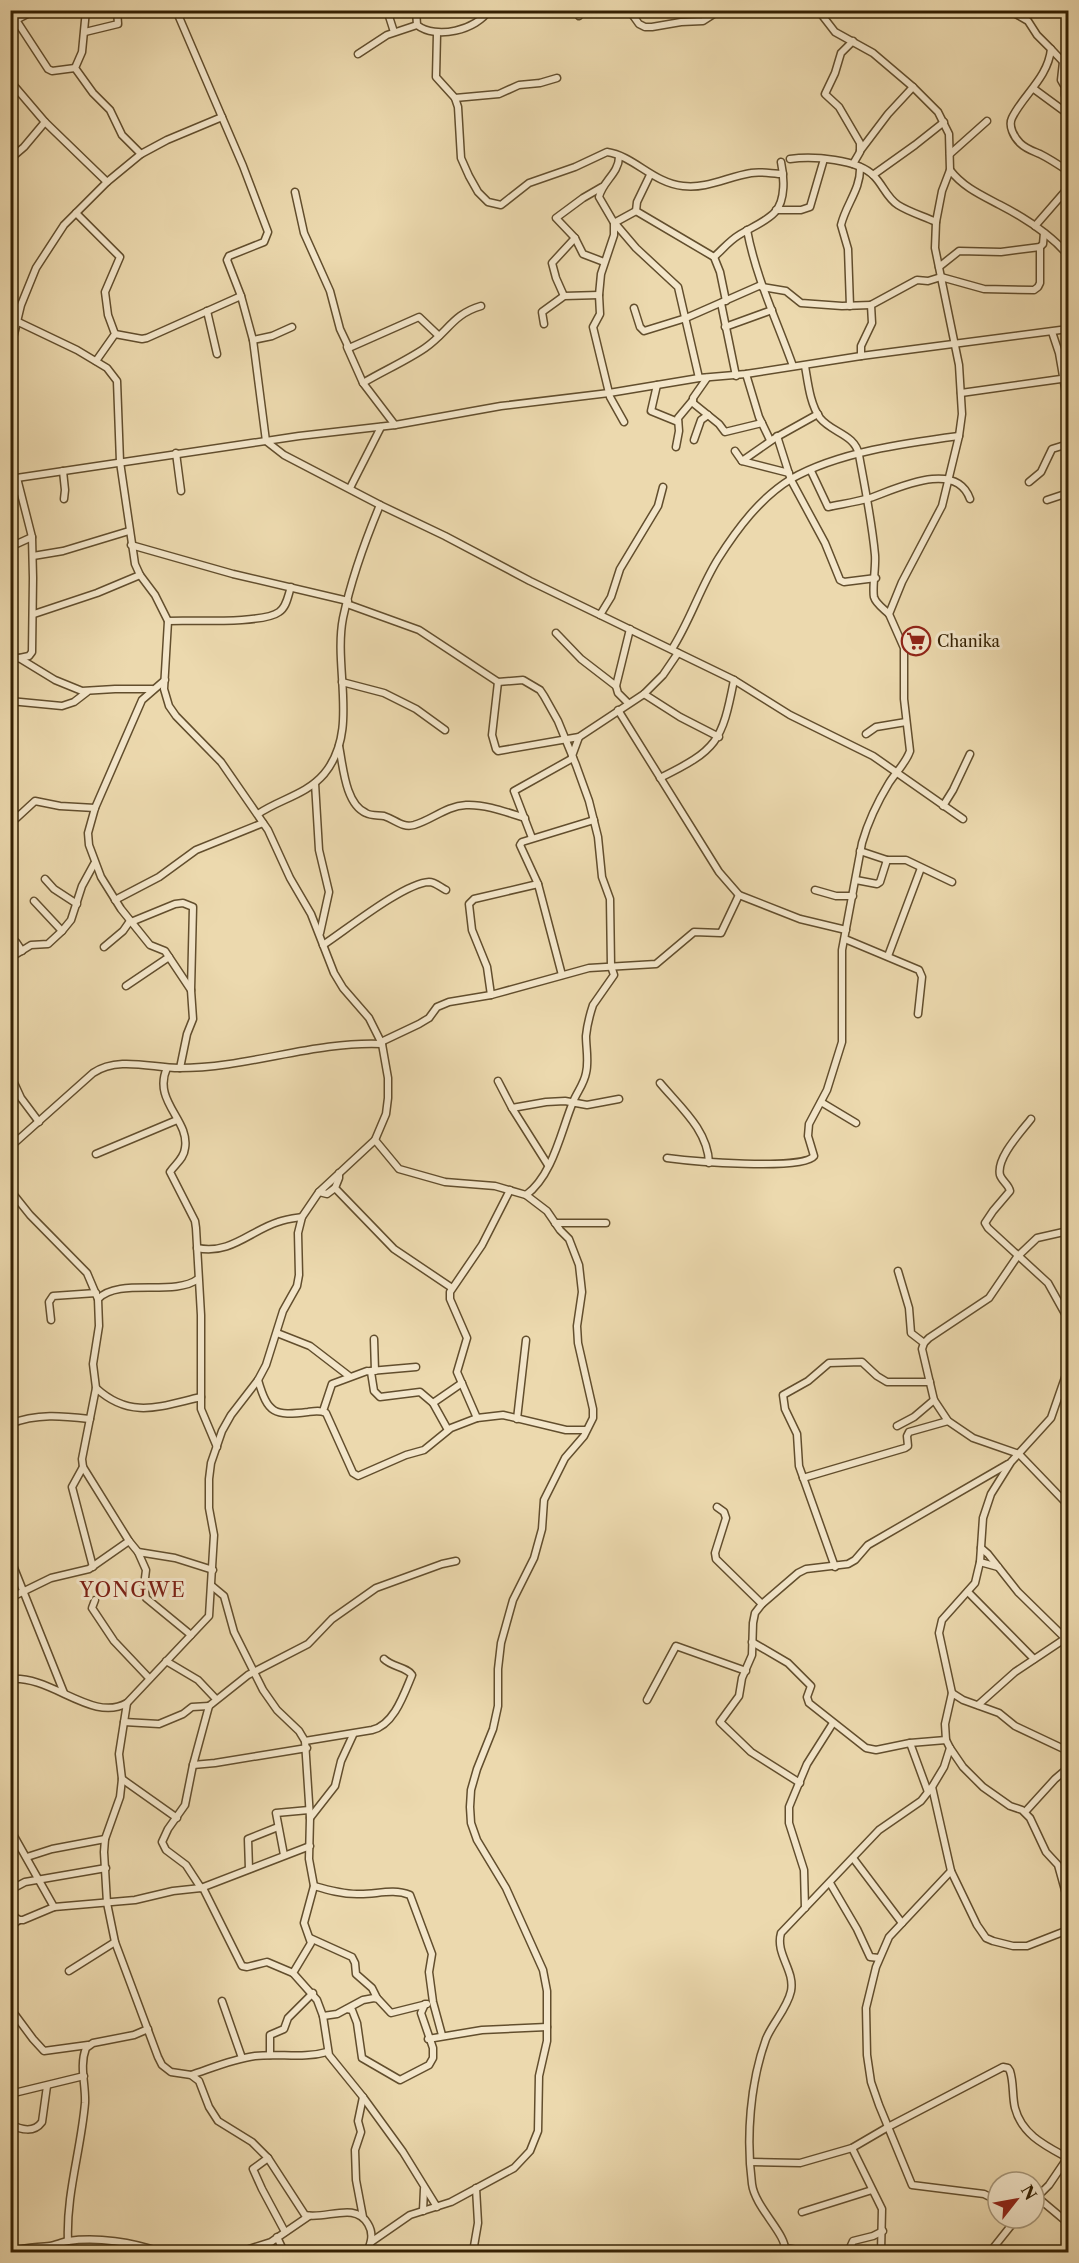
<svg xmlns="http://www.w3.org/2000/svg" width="1079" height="2263" viewBox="0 0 1079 2263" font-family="'Libre Caslon Text',serif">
<rect width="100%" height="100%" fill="#ecd9ae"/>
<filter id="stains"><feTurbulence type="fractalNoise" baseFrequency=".00333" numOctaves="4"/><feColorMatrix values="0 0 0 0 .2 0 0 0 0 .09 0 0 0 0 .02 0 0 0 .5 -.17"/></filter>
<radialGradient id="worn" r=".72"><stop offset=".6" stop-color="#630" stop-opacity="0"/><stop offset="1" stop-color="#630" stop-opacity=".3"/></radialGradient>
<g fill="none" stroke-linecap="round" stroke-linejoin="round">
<!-- street casing -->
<g stroke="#624e2d" stroke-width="9">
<g id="street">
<polyline points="86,10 82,52 75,68 93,93 110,110 122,135 141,154"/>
<polyline points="176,10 243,166 268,232 264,242 229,256 227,260 241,296 253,340 266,441 284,455 380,505 445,536 530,581 734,680 790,715 873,756 963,819"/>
<polyline points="387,10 394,32"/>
<path d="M416,10L417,25C436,40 477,30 489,10"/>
<polyline points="578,10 579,16"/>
<polyline points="629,10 639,24 645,27 652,27 681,22 703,21 720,10"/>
<path d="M1009,10L1028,21L1037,35L1051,49C1048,78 1023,95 1012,118C1008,126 1014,137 1020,143C1026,149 1033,151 1040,154C1050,159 1059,165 1068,171"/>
<polyline points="16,20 48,69 52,71 75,68"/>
<polyline points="10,23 35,10"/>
<polyline points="85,32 118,24 117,10"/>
<path d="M437,34L436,77L455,98L458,107L461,158L469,176L478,192L488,202L501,205L529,183L575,167L607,152C634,156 653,183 683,186C707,189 727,177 751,173C761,171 773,174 783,174"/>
<polyline points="853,41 841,53 835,73 825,94 839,107 860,143 860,152 853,164"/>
<polyline points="1051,49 1068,67"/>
<polyline points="358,54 387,35 417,25"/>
<polyline points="1063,62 1061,80 1065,87 1065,95"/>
<polyline points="10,81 45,122 107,182"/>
<polyline points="1034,89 1068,114"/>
<polyline points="455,98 499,94 519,85 540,83 557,78"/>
<polyline points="860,151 888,114 913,87"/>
<polyline points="950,154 987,121"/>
<path d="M619,157C619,173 602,182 599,197L613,221L636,248L678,287L699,378"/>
<polyline points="10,159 24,147 45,122"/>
<path d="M790,159C813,156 858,159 874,176C883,185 887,198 898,205C909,212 923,216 936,222"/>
<path d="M950,170C963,187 981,195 1000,205C1025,218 1050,234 1068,255"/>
<polyline points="650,175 637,202 636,211 714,257 720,272 726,301"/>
<polyline points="873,175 915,145 944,122"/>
<polyline points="602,187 583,198 556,218 575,238 583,254 604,262"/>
<polyline points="295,192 304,233 330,291 340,329 349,348 419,317 439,336"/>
<polyline points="776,210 801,210 810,207 824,159"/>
<polyline points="76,213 120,257 105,292 108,315 115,334 96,361"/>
<polyline points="1035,226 1068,188"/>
<path d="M747,230C756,278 777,321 793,366"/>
<path d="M714,257C722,250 729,241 739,235C750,228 766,222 775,212C786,200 784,176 781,162"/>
<polyline points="939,267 959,251 1001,252 1040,247 1043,244 1044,233"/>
<polyline points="762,287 786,291 801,303 842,306 871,305"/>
<polyline points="564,296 556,278 552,263 575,238"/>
<polyline points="721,303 736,376"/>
<path d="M850,306L848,249L841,225C846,204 861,189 860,167"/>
<polyline points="634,308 640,327 644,331 686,318 761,285"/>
<polyline points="207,311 217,354"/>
<path d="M10,318L77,350L107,368L117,381L120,462L135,564L140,575L155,595L168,621L164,689L169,706L176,716L221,762L268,830L290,878L311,914L334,973L343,988L369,1018L382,1044L388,1078V1098L386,1114L375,1140L319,1192L302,1217L298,1233L299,1275L297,1286L283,1311L266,1365L258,1380L231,1415L222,1431L211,1463L209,1479V1508L214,1535L209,1616L127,1703C92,1723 52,1675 10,1679"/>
<polyline points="544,324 542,312 564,296 599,295"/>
<polyline points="725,327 772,310"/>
<polyline points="1052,332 1059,353 1068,405"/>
<polyline points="115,334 142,339 147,338 241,296"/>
<polyline points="253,340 272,336 292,327"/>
<polyline points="347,347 363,383 395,425"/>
<polyline points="10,351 21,305 36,268 64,225 107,182 141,154 167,140 222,117"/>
<polyline points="861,356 861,346 872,323 871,305 917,280 928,281 941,277 984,289 1034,290 1038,287 1040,283 1040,247"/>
<path d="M805,366C808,383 810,404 820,418C832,433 855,434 859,455C865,488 872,522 875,555C876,567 872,588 874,597C876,604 884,609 889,614"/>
<polyline points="746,374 759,417 770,440"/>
<polyline points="707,378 693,398 693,403 719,424 725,432 762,423"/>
<path d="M363,383C383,371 406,361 425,348C448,332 453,314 481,306"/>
<polyline points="657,385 651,411 678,422"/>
<polyline points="961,393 1068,378"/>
<polyline points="624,422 610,397 593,327 600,314 599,295 601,274 614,235 614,223 636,211"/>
<polyline points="777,436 791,480 825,543 840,580 844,582 876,578"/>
<polyline points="694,440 701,420 708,415"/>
<polyline points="676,447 679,431 678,418 693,400"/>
<polyline points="735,451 742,461 789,473"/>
<polyline points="176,453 181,491"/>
<polyline points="742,461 775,438 818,414"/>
<polyline points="63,471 65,490 64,499"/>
<path d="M811,471L828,507C842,504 856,502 870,498C896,489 956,459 970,499"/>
<polyline points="10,479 299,436 395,425 501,406 609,393 699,378 746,374 861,356 1068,329"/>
<polyline points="1029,482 1041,472 1052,449 1068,444"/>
<polyline points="350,488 381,427"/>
<polyline points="1047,500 1068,493"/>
<polyline points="131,545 233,574 348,601"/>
<polyline points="10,547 32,537"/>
<polyline points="33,556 63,551 129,531"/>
<path d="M347,604L419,630L498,682L523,680L540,690L544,696L558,721L576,765L589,801L598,837L602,877L610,899L611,966L614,975L593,1005C590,1014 587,1026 586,1036C586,1048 589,1061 586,1073C584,1084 577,1092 573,1102C561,1131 553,1175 526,1195"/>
<polyline points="34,614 97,593 140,575"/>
<polyline points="600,615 611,597 620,569 658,506 663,487"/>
<path d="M168,621C191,620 263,624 279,612C287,607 288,595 291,587"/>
<polyline points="556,633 581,659 616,686"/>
<path d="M672,649C690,621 700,588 718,559C737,529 760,498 791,479C838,452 906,443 959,436"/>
<polyline points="19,658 55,680 82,691 115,689 152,689"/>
<polyline points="10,660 29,656 32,652 33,578 32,537 17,478"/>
<polyline points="165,680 142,700 95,808 88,833 89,845 101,877 121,909 150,945 165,951 191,990"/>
<polyline points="342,682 384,693 416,709 445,730"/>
<polyline points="498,682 492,735 496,749 498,751 579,737 644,694 663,675 678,653"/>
<polyline points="644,694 680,717 719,737"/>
<polyline points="10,701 62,706 74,702 87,692"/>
<polyline points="628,703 618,693 616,686 630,629"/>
<polyline points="618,710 719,872 739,895 800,919 846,930"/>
<polyline points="866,734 876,727 906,722"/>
<path d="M339,746C343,765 345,804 366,813C371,816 379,815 384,816C396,820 402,828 414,825C432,820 446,806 466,805C485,804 506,812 525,818"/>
<polyline points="572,756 579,737"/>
<path d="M660,778C717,750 722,742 734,680"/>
<polyline points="315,783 319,850 329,892 320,933"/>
<polyline points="943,806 953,790 970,754"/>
<path d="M258,814C280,799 306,795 324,774C360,731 333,669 343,618C351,580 365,541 380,505"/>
<polyline points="10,824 35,801 60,806 95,808"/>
<polyline points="532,838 514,791 573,758"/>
<polyline points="860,851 887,860 906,860 952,882"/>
<polyline points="45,879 54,889 77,904"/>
<polyline points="856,880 877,884 880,882 887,860"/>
<polyline points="815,890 836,896 853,896"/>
<polyline points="115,900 159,877 196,850 263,823"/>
<polyline points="34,901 62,931"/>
<polyline points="131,922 175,904 183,903 193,907 191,990 193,1019 187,1034 180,1068"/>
<polyline points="845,939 919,970 922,977 918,1014"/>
<polyline points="10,941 16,942 22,951"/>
<path d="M323,945C346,930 404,883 429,882C435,882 440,887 446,890"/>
<polyline points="104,947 123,931 130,921"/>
<polyline points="888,956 921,868"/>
<polyline points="10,958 31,945 48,944 62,931 71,920 82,886 94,864"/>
<polyline points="562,975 538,884 520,845 522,842 594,820"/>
<polyline points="126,986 169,957"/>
<polyline points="491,995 487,967 472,930 469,904 474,899 538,884"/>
<polyline points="381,1042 419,1024 429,1018 437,1007 449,1002 491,995 589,968 656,964 694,932 721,933 739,895"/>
<path d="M167,1068C152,1101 190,1120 185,1148C184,1159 175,1164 170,1172L195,1221L196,1228L201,1315V1409L217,1447"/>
<polyline points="10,1074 21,1098 39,1122"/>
<polyline points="498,1081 512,1108 548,1165"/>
<path d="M660,1083C680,1107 708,1130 709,1163"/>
<polyline points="821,1102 856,1123"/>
<polyline points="512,1108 546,1102 565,1101 587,1105 619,1099"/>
<path d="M1031,1119C1021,1132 996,1158 1000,1175C1002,1181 1009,1185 1010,1191L993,1211L985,1223L988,1228L1048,1283L1068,1319"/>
<path d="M10,1147L93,1073C118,1056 152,1068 179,1068C248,1068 314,1041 382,1044"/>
<polyline points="96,1154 177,1120"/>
<path d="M667,1158C689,1161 803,1171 814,1156L808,1136L809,1124L827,1090L842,1042V950L862,843C868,822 878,801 889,783C896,772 906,763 910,751L904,699V648L889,614L902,582L942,506L959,436L962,414L959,365L935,248L936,222L942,191L950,170L949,134L938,112L913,87L873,53L835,32L818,10"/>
<polyline points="339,1173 339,1178 335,1188 394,1249 452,1288"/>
<polyline points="10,1190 30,1215 87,1273 98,1299"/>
<polyline points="319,1192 327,1194 335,1188"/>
<polyline points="555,1223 606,1223"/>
<polyline points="1068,1231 1037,1238 1017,1257 989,1298 929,1338 924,1343 922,1349 934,1400 948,1421 973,1438 1019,1454 1068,1505"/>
<path d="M197,1248C230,1255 250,1231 278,1222C286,1219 295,1218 302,1217"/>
<polyline points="898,1271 909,1308 911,1333 924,1343"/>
<path d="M198,1279C174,1297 119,1277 98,1299L99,1326L93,1364L96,1388L82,1459L83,1467L129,1541L138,1552L175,1558L213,1570"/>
<polyline points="51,1320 49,1302 53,1296 96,1293"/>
<polyline points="277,1333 310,1346 349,1376"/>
<polyline points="374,1339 375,1371"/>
<polyline points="1068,1369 1051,1418 1011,1462 991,1494 983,1518 980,1562 975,1583 942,1620 939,1633 952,1693 945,1724 946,1740 950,1748 963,1767 983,1787 1010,1806 1022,1810 1030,1818 1046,1852 1058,1865 1068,1901"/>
<polyline points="370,1371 416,1367"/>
<path d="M258,1380C268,1414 274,1416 308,1412C315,1411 320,1410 326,1413L353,1473L358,1476L406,1455L424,1450L451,1428L477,1418L503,1415L566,1430H586"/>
<path d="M96,1388C131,1420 161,1406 201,1397"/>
<polyline points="433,1403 448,1430"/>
<polyline points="323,1411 332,1384 367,1371 371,1372 374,1391 380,1397 420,1392 433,1403 462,1383"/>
<polyline points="477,1418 457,1372 467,1338 450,1299 450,1292 482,1245 510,1190"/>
<polyline points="517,1419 526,1340"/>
<path d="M10,1424C37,1413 63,1416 90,1419"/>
<polyline points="897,1426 914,1417 934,1400"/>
<polyline points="83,1467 72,1487 93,1567"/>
<polyline points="803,1478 905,1448 908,1446 907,1436 909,1432 948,1421"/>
<polyline points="717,1507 724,1512 726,1518 715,1553 716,1559 762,1604"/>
<polyline points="981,1548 988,1554 1018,1592 1068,1641"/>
<polyline points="138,1552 146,1570 144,1586 146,1598 191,1635"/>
<polyline points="10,1558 64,1693"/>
<polyline points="980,1562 998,1567"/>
<polyline points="835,1567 799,1466 797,1434 785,1409 783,1395 808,1381 829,1363 862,1362 877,1376 887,1382 930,1382"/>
<polyline points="212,1586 224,1596 234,1632 263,1690 277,1710 299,1731 305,1741 310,1818 309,1859 314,1886 304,1923 311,1943 293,1973 317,2000 323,2016 329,2055 363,2097 403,2152 437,2207"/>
<polyline points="968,1592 1034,1659"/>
<polyline points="10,1598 51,1578 89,1569 129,1541"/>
<polyline points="95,1600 92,1608 114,1641 149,1678"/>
<polyline points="752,1642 788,1663 811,1686 807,1697 809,1703 866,1748 876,1750 910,1743 946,1740"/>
<polyline points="166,1661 198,1680 216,1699"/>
<polyline points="952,1693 963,1700 999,1713 1015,1726 1068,1751"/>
<polyline points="647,1700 676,1646 746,1671"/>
<path d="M127,1703L119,1754L122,1779L120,1797L105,1839L104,1852L107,1903L115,1942L158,2057L162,2065L171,2072L191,2075L199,2081L209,2107L218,2121L252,2142L268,2158L305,2215C326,2220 355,2201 368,2224C374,2234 371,2243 367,2252"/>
<polyline points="978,1705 1015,1672 1066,1638"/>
<polyline points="124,1722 159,1724 183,1714 192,1707 209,1706"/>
<path d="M305,1741L372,1730C394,1725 404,1694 412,1675C407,1667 392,1667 384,1659"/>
<polyline points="910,1743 928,1792"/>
<polyline points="193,1765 215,1763 307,1748"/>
<polyline points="122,1779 177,1818"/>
<polyline points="800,1783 751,1752 720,1722 739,1696 742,1678 752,1655 753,1623 755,1613 762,1604 798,1573 806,1569 848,1564 855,1560 868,1545 1008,1464"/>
<polyline points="932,1787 951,1871 889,1937 876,1967 866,2008 867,2055 871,2082 879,2105 912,2185 984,2194 998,2201"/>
<polyline points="1025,1812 1055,1779 1068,1768"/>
<polyline points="310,1818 335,1786 341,1761 353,1735"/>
<polyline points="10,1829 54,1907"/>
<polyline points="284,1855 276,1813 309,1810"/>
<polyline points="27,1857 52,1849 105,1839"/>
<polyline points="853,1858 902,1923"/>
<polyline points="249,1869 248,1839 278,1827"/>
<polyline points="951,1871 977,1925 986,1938 993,1941 1013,1946 1027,1946 1068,1930"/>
<polyline points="830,1883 857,1929 870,1957 879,1958"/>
<path d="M314,1886C328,1890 342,1894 357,1894C375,1895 392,1888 410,1895L432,1954L429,1972L433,2002L442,2035"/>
<polyline points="201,1888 186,1865 166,1850 162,1842 168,1829 185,1805 193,1765 209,1706 248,1675 308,1644 332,1619 376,1588 442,1564 456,1561"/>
<polyline points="203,1888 242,1966 247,1967 267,1962 293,1973"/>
<polyline points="10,1890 25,1882 106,1868"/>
<polyline points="805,1908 804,1870 789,1823 789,1807 807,1764 833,1723"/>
<polyline points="10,1913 19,1920 23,1920 54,1907 135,1900 173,1891 201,1888 310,1846"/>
<polyline points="10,1927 19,1920"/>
<polyline points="310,1938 352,1957 355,1963 356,1974 372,1988 377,1998"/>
<polyline points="69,1971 115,1942"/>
<polyline points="222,2001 242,2058"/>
<polyline points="10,2008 33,2039 44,2051 88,2045"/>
<polyline points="347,2009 352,2010 357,2023 362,2058 400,2080 429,2065 433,2058 433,2048 421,2013 425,2004"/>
<polyline points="323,2016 337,2014 363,2000 374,1998 378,1999 391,2013 427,2004"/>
<polyline points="428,2039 482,2030 547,2027"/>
<polyline points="270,2055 270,2035 284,2029 288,2018 313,1993"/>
<path d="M191,2075C212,2068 233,2059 255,2056C279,2053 303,2059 327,2052"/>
<polyline points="10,2094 84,2076"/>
<polyline points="363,2097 358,2121 361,2132 355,2150 356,2180 363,2217"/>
<path d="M10,2124C21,2130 34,2133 42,2122L47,2086"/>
<polyline points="852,2148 882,2209 881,2252"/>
<polyline points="268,2158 253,2169 262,2189 285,2232"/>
<path d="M751,2162L800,2163L852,2148L888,2127L1003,2067L1008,2068L1010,2071C1014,2083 1012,2096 1015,2108C1022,2135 1046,2146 1068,2158"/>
<polyline points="1037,2197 1068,2223"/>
<polyline points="1034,2200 1049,2185 1068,2157"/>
<polyline points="423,2211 424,2189"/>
<polyline points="802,2212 872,2190"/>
<polyline points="277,2237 284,2252"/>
<path d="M68,2241C66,2194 81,2150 85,2103C86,2085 79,2066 86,2048L93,2043L134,2035L148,2029"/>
<polyline points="371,2242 410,2215 451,2202 514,2168 530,2151 538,2131 539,2076 547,2041 547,1991 543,1970 506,1888 477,1840 471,1823 470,1807 471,1790 477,1769 493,1729 498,1706 498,1669 501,1643 513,1600 534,1558 542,1529 544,1500 565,1458 584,1436 593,1418 593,1409 578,1343 577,1326 582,1292 579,1265 569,1239 560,1230 547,1211 526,1195 495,1186 445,1182 399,1169 375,1140"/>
<polyline points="786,2248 809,2252"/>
<path d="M14,2252C26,2246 37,2248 50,2246C56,2245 62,2242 68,2241C98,2237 132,2242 160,2252"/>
<polyline points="240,2252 271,2242 309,2216"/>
<polyline points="473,2252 478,2223 476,2188"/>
<path d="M785,2252C788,2235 755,2208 752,2184C746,2138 750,2083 766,2039C773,2022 787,2009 791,1991C795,1970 775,1954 781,1933L879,1830L921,1801L932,1787L944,1767L950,1748"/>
<polyline points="848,2252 853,2241 873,2236 883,2231"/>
<polyline points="990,2252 1017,2218"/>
</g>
</g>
<!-- street -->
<use href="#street" stroke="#f3e6ca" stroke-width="6"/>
</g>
<!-- icons -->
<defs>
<g id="supermarket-ring" transform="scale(1.5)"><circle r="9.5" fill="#f3e6ca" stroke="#8f2418" stroke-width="1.5"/><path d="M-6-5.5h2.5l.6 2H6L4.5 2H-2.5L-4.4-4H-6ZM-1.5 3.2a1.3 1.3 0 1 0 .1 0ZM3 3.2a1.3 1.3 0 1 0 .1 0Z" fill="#8f2418"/></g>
</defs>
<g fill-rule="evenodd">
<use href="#supermarket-ring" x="916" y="641"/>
</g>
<g text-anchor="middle" stroke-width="6" stroke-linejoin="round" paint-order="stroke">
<!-- poi labels -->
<g font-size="16" fill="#342002" stroke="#f3e6ca" text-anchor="start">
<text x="937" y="647">Chanika</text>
</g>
<!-- quarter labels -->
<g font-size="20" letter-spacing="1.5" fill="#7a1f14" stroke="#f3e6ca">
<text x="133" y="1597">YONGWE</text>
</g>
</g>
<!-- margin -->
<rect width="1079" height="2263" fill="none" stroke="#ecd9ae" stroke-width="36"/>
<rect x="12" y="12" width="1055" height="2239" fill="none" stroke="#342002" stroke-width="3"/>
<rect x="18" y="18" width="1043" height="2227" fill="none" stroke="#342002" stroke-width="1.5"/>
<!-- north arrow -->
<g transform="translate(1016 2200) rotate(59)"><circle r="28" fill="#f3e6ca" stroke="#a7977a" stroke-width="1.5"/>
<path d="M0-4.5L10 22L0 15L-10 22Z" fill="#8f2418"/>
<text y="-9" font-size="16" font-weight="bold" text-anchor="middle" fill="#342002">N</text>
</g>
<rect width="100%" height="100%" filter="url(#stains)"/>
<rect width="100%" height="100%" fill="url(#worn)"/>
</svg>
